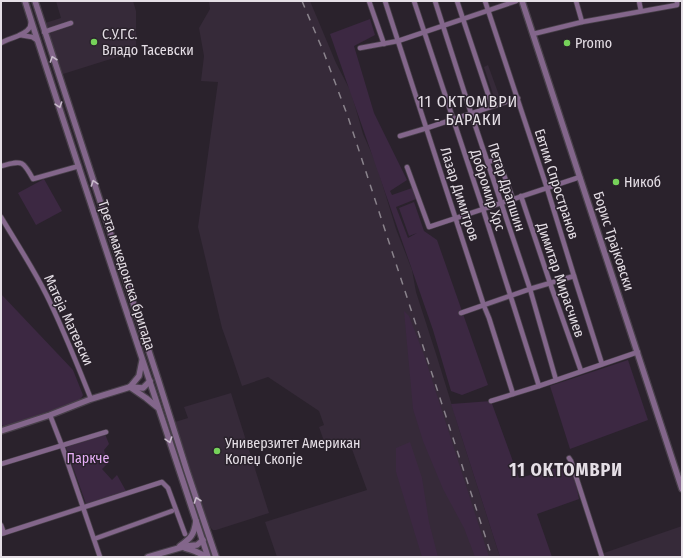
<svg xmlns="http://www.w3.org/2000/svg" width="683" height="558" viewBox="0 0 683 558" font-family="'Fira Sans Condensed',sans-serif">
<rect width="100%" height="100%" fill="#2a222c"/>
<!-- built -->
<g fill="#362a39">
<polygon points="56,1 133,1 136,11 136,51 63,74 45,23 61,18"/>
<polygon points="209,1 310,1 336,63 351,92 363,134 376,163 396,229 412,270 416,292 437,357 462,438 500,557 277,557 265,522 367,490 349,441 326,447 319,427 324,425 319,411 268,377 242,386 226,339 222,328 198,227 218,82 201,81 204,56 199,28 210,9"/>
<polygon points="488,65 500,98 495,100 484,67"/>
<polygon points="231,393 269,513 216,530 213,530 211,528 208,523 175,422 188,418 184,407"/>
<polygon points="682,526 682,557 605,557 604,553"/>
</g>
<!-- green -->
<g fill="#3c2842">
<polygon points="370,19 375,35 354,46 374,113 407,180 390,191 392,195 412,188 416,199 396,207 408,238 417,233 409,236 399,208 414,202 424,231 437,240 488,385 462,395 451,391 433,330 330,34"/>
<polygon points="44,179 62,211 36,225 18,193"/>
<polygon points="1,294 73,370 83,395 82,397 78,401 4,427 1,424"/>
<polygon points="404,311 409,316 424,355 489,557 475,557 464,528 443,489 423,441 413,409"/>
<polygon points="628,360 648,420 570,449 550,386"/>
<polygon points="491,401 519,478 572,464 579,499 537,514 552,557 500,557 451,404"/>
<polygon points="105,434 109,444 104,450 108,463 102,469 112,480 117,475 126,491 86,504 66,447"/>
<polygon points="410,442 422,478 429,522 438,557 422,557 396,472 396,448"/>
</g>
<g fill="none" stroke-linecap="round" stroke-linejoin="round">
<!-- minor casing -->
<g stroke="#48404a" stroke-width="6">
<g id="minor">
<polyline points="369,1 384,44"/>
<polyline points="385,1 484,306 489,318 513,394"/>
<polyline points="414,1 483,209 539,386"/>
<polyline points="435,1 471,113 530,289 556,380"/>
<polyline points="457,1 492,106"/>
<polyline points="485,1 547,188 574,276 602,364"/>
<polyline points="576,1 582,22"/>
<polyline points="639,1 641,11"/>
<polyline points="44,32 71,23"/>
<polyline points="533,34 582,22 677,5 677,1"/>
<polyline points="20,35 32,37 38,41"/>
<path d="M1,43C9,38 25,36 30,27C30,27 31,21 31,21"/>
<polyline points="360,48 398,41 516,1"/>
<polyline points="400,136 427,128 518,98"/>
<polyline points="488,162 498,159 513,199"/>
<path d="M1,166C22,161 22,159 33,179L79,166"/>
<polyline points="407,167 429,227 580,177"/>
<polyline points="521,196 550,283 581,371"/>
<path d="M1,217C16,242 33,268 46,294C63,328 77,364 91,399"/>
<polyline points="461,313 530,289 574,276"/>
<polyline points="491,401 539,386 638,352"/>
<polyline points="50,415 62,446 100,557"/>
<polyline points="569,458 571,461 602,557"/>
<polyline points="1,464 106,432"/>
<polyline points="1,525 4,533"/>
<polyline points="1,534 162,482 168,488 185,534"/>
<polyline points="94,539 172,511"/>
</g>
</g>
<!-- tertiary casing -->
<g stroke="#48404a" stroke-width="8">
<g id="tertiary">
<path d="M25,1C84,187 147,372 208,557"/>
<polyline points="35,1 158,379 187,471 216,557"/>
<polyline points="522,1 682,489"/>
<polyline points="130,387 146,398 157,407"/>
<polyline points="130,387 139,376 142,361"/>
<polyline points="1,431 50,415 91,399 130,387 143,388 150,381"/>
<path d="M180,546C191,538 194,535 196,521"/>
<path d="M185,548C193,550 199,552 206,557"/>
<polyline points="148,557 186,546 197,545 203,540"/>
</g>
</g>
<!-- minor -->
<use href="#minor" stroke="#83668b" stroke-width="4.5"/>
<!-- tertiary -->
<use href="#tertiary" stroke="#83668b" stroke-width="5.5"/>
<!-- rail -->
<polyline stroke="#8a838c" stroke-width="1.5" stroke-dasharray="7 7" stroke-linecap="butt" points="302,1 324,53 348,117 492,557"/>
</g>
<!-- one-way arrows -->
<defs><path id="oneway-chevron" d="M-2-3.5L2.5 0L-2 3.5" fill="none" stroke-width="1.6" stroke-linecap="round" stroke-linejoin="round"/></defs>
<g stroke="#c8bbcb">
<use href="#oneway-chevron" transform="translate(53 59) rotate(-109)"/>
<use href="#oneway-chevron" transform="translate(59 105) rotate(72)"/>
<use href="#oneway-chevron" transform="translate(94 183) rotate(-108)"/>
<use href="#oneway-chevron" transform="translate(169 440) rotate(72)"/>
<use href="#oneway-chevron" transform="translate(197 500) rotate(-109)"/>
</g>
<!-- markers -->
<g fill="#76d25a" stroke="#2a222c" stroke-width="1.5">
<circle cx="94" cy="42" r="4"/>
<circle cx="567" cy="43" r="4"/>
<circle cx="616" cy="182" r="4"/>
<circle cx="217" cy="451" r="4"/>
</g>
<g text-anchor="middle" stroke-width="3" stroke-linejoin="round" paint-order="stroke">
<!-- poi labels -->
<g font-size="14" fill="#e5dfe6" stroke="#2a222c" text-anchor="start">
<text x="102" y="39">С.У.Г.С.<tspan x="102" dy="16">Владо Тасевски</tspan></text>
<text x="575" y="48">Promo</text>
<text x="624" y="187">Никоб</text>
<text x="225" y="448">Универзитет Американ<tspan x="225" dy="16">Колеџ Скопје</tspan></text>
</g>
<!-- street labels -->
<g font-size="14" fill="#e5dfe6" stroke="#2a222c">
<text transform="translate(557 184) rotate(72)" y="5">Евтим Спространов</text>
<text transform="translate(507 187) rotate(72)" y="5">Петар Драпшин</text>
<text transform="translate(488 190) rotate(72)" y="5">Добромир Хрс</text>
<text transform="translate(460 194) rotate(72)" y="5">Лазар Димитров</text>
<text transform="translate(614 241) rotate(72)" y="5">Борис Трајковски</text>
<text transform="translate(127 275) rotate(72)" y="5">Трета македонска бригада</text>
<text transform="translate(561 280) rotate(71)" y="5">Димитар Мирасчиев</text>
<text transform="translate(69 320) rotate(65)" y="5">Матеја Матевски</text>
</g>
<!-- park labels -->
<g font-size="14" fill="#e7aef7" stroke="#2a222c">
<text x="88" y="463">Паркче</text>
</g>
<!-- quarter labels -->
<g font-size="16" letter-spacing="1" fill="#e5dfe6" stroke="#2a222c">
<text x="468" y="107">11 ОКТОМВРИ<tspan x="468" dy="18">- БАРАКИ</tspan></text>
</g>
<!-- district labels -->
<g font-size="18" font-weight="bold" letter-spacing="1" fill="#e5dfe6" stroke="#2a222c">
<text x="566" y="476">11 ОКТОМВРИ</text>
</g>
</g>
<!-- border -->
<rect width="683" height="558" fill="none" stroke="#e5dfe6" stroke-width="4"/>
</svg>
